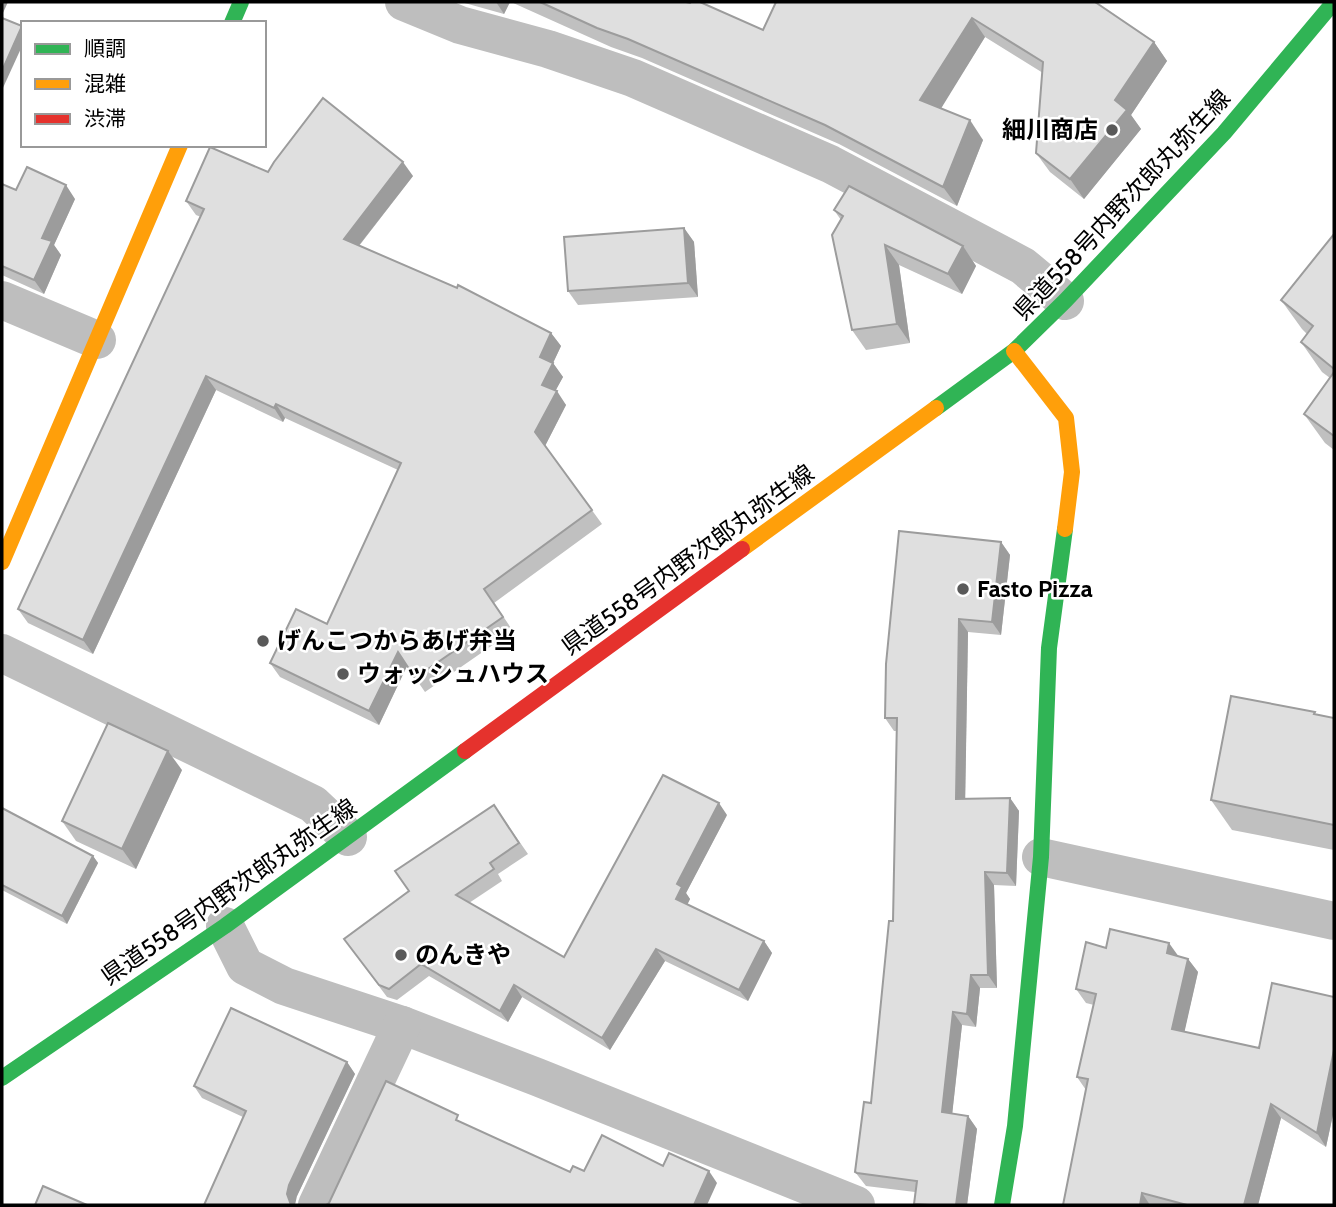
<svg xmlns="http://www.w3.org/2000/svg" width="1336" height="1207" viewBox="0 0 1336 1207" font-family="Cabin,'Noto Sans JP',sans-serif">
<rect width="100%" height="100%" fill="#fff"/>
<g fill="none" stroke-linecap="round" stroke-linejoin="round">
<!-- street -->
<g stroke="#bebebe" stroke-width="38">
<polyline points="404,2 460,25 548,49 633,78 830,164 1023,266 1065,301"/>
<polyline points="2,300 97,340"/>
<polyline points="2,653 313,804 348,837"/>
<polyline points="1041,857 1334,921"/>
<polyline points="225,926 245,966 284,986 402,1025 537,1077 856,1205"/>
<polyline points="317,1205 402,1025"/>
</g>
<!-- fast -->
<g stroke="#30b455" stroke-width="16">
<polyline points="232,23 241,2"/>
<polyline points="936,408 1014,351 1065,301 1224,133 1334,2"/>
<polyline points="2,1078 225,926 465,751"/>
<polyline points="1002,1205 1015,1126 1041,857 1049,648 1065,529"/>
</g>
<!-- slow -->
<g stroke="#ff9f0a" stroke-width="16">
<polyline points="1014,351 1066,418 1072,472 1065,529"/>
<polyline points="742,549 936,408"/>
<polyline points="2,562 180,145"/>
</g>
<!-- jam -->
<polyline stroke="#e5322d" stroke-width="16" points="465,751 742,549"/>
</g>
<!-- wall -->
<g fill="#c0c0c0">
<polygon points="461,2 510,2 504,14"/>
<polygon points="511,2 686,2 763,30 1095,2 1154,42 1167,61 1131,115 1141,129 1084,199 1050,172 1036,153 1043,73 985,37 940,109 983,140 957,206 839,144 642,58 611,47"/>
<polygon points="268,172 413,176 359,246 551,333 561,346 553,363 563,377 555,391 566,405 545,446 602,524 494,603 513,631 425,692 407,666 379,725 280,677 270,663 327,624 398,470 285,418 283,422 216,390 93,654 28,623 18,609 201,217 196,215 186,201"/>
<polygon points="2,184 16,190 75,199 54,245 61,255 44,294 2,275"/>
<polygon points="834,210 963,246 976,266 962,294 899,265 910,343 866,350 852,330 841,220"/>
<polygon points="684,228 694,242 698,297 578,305 568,291"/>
<polygon points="1334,234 1334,450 1325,443 1304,414 1330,378 1322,372 1301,342 1307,334 1302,329 1281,300"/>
<polygon points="1001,542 1010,555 1001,635 968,632 965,799 1010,798 1019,811 1016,886 994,885 997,988 980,988 976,1027 962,1025 952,1114 968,1116 977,1129 967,1205 915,1205 914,1204 915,1192 866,1186 855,1172 871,1103 893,921 897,731 894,731 885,718"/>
<polygon points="1316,714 1334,718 1334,850 1232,830 1211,800"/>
<polygon points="182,770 136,869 76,841 62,821"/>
<polygon points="494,805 528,854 498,874 502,881 469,903 564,957 727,815 686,893 690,899 687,905 764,941 772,953 748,1001 665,961 610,1050 522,997 508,1022 429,976 397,1000 387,997 352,950"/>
<polygon points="2,808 93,856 98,863 67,924 2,890"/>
<polygon points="1106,948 1179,956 1188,959 1198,972 1184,1032 1259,1048 1334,997 1334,1110 1326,1147 1281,1118 1258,1205 1063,1205 1086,1090 1077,1077 1094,1005 1086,1003 1076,989"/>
<polygon points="347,1062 355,1074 297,1196 243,1117 202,1098 194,1086"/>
</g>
<!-- shaded-wall -->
<g fill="#9c9c9c">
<polygon points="2,2 8,2 2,15"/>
<polygon points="496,2 510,2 504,14"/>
<polygon points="972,18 985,37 934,120 920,100"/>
<polygon points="22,26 23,44 2,90 2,71"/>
<polygon points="1154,42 1167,61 1131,115 1141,129 1084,199 1070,179 1115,100"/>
<polygon points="970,120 983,140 957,206 943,187"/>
<polygon points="403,162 413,176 353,253 344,239"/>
<polygon points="66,185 75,199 54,245 61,255 44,294 34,280 42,238"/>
<polygon points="684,228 694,242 698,297 688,283"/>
<polygon points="885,245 899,265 910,343 897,324"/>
<polygon points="963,246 976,266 962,294 948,274"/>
<polygon points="551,333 561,346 553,363 563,377 551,399 542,385 540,357"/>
<polygon points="206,376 216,390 93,654 83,640"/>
<polygon points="557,391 566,405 545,446 535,432"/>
<polygon points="276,404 285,418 283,422 274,408"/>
<polygon points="1001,542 1010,555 1001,635 992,622"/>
<polygon points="959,619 968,632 965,812 956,799"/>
<polygon points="398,652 407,666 379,725 369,711"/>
<polygon points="168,751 182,770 136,869 122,849"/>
<polygon points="1010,798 1019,811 1016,886 1007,873"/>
<polygon points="719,803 727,815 686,893 690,899 684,911 676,899 677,884"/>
<polygon points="93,856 98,863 67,924 62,916"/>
<polygon points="985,872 994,885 997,988 988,975"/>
<polygon points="764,941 772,953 748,1001 739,990"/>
<polygon points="1169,943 1179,957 1167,953"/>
<polygon points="656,949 665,961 610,1050 602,1038"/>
<polygon points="1188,959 1198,972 1182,1043 1172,1029"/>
<polygon points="971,975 980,988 976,1027 967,1014"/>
<polygon points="514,985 522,997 508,1022 500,1011"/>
<polygon points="953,1012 962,1025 951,1125 942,1112"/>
<polygon points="1334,1050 1334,1110 1326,1147 1317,1133"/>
<polygon points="347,1062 355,1074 297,1196 295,1205 291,1205 287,1194 289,1185"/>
<polygon points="1271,1104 1281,1118 1258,1205 1244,1205"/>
<polygon points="968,1116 977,1129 967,1205 956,1205"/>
<polygon points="709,1171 717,1183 707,1205 694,1205"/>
<polygon points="1142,1193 1150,1205 1140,1205"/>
</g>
<!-- building -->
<g fill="#dfdfdf" stroke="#9c9c9c" stroke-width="2">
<polygon points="540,2 686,2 690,3 691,2 700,2 763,30 776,2 1095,2 1154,42 1115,100 1127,110 1070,179 1036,153 1043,62 972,18 920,100 970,120 943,187 825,125 628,39 597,28"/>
<polygon points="2,18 22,26 2,71"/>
<polygon points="323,98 403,162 344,239 457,288 458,285 551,333 540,357 553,363 542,385 557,391 535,432 592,510 484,589 503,617 415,678 398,652 369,711 270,663 296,609 327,624 401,463 276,404 274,408 206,376 83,640 18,609 204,209 186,201 210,147 268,172 274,162"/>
<polygon points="27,167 66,185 42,238 52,241 34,280 2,266 2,184 16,190"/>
<polygon points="849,186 963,246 948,274 885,245 897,324 852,330 832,235 843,216 834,210"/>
<polygon points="684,228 688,283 568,291 564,237"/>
<polygon points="1334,234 1334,369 1301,342 1313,326 1281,300"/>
<polygon points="1334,372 1334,436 1304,414"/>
<polygon points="899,531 1001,542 992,622 959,619 956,799 1010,798 1007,873 985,872 988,975 971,975 967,1014 953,1012 942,1112 968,1116 956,1205 929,1205 914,1204 917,1181 857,1173 855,1172 864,1102 871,1103 889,921 893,921 897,718 885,718 886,664"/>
<polygon points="1231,696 1315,712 1314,714 1334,718 1334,825 1211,800"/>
<polygon points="108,723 168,751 122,849 62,821"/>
<polygon points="663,775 719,803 677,884 682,887 676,899 764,941 739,990 656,949 602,1038 514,985 500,1011 421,964 389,989 379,985 344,939 409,891 395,871 494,805 519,843 490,863 494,869 456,895 564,957"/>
<polygon points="2,808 93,856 62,916 2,885"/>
<polygon points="1110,929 1169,943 1167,953 1188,959 1172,1029 1259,1048 1272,983 1334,997 1334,1050 1317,1133 1271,1104 1244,1205 1187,1205 1142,1193 1140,1205 1063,1205 1088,1079 1077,1077 1096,994 1076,989 1086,942 1106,948"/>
<polygon points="231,1008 347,1062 289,1185 287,1194 291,1205 204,1205 246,1111 194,1086"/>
<polygon points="386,1081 458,1115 456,1120 570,1172 573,1166 584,1171 602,1135 663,1166 669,1153 709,1171 694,1205 326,1205 329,1203"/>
<polygon points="43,1186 87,1205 35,1205"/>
</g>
<!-- markers -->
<g fill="#595959" stroke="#fff" stroke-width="2.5">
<circle cx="1112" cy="130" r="7"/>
<circle cx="963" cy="589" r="7"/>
<circle cx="263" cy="641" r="7"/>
<circle cx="343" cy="674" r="7"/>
<circle cx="401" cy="955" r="7"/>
</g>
<g text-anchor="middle" stroke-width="5" stroke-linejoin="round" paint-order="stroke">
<!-- poi labels -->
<g font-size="24" font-weight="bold" fill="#000" stroke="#fff" text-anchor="start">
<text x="1098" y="138" text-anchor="end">細川商店</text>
<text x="977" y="597">Fasto Pizza</text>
<text x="277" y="649">げんこつからあげ弁当</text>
<text x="357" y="682">ウォッシュハウス</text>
<text x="415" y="963">のんきや</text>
</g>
<!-- street labels -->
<g font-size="24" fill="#000" stroke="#fff">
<text transform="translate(1122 205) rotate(-47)" y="8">県道558号内野次郎丸弥生線</text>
<text transform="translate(688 560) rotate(-36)" y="8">県道558号内野次郎丸弥生線</text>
<text transform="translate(229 892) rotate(-35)" y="8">県道558号内野次郎丸弥生線</text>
</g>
</g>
<!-- border -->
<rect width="1336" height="1207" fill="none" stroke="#000000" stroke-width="7"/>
<!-- legend -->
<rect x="21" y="21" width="245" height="126" fill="#ffffff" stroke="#999999" stroke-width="2"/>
<rect x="35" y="44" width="35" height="10" fill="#30b455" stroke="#999999" stroke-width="2"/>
<text x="84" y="56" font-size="21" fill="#000000">順調</text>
<rect x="35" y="79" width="35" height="10" fill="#ff9f0a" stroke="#999999" stroke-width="2"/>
<text x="84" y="91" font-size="21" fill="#000000">混雑</text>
<rect x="35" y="114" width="35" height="10" fill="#e5322d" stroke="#999999" stroke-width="2"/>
<text x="84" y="126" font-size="21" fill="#000000">渋滞</text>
</svg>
